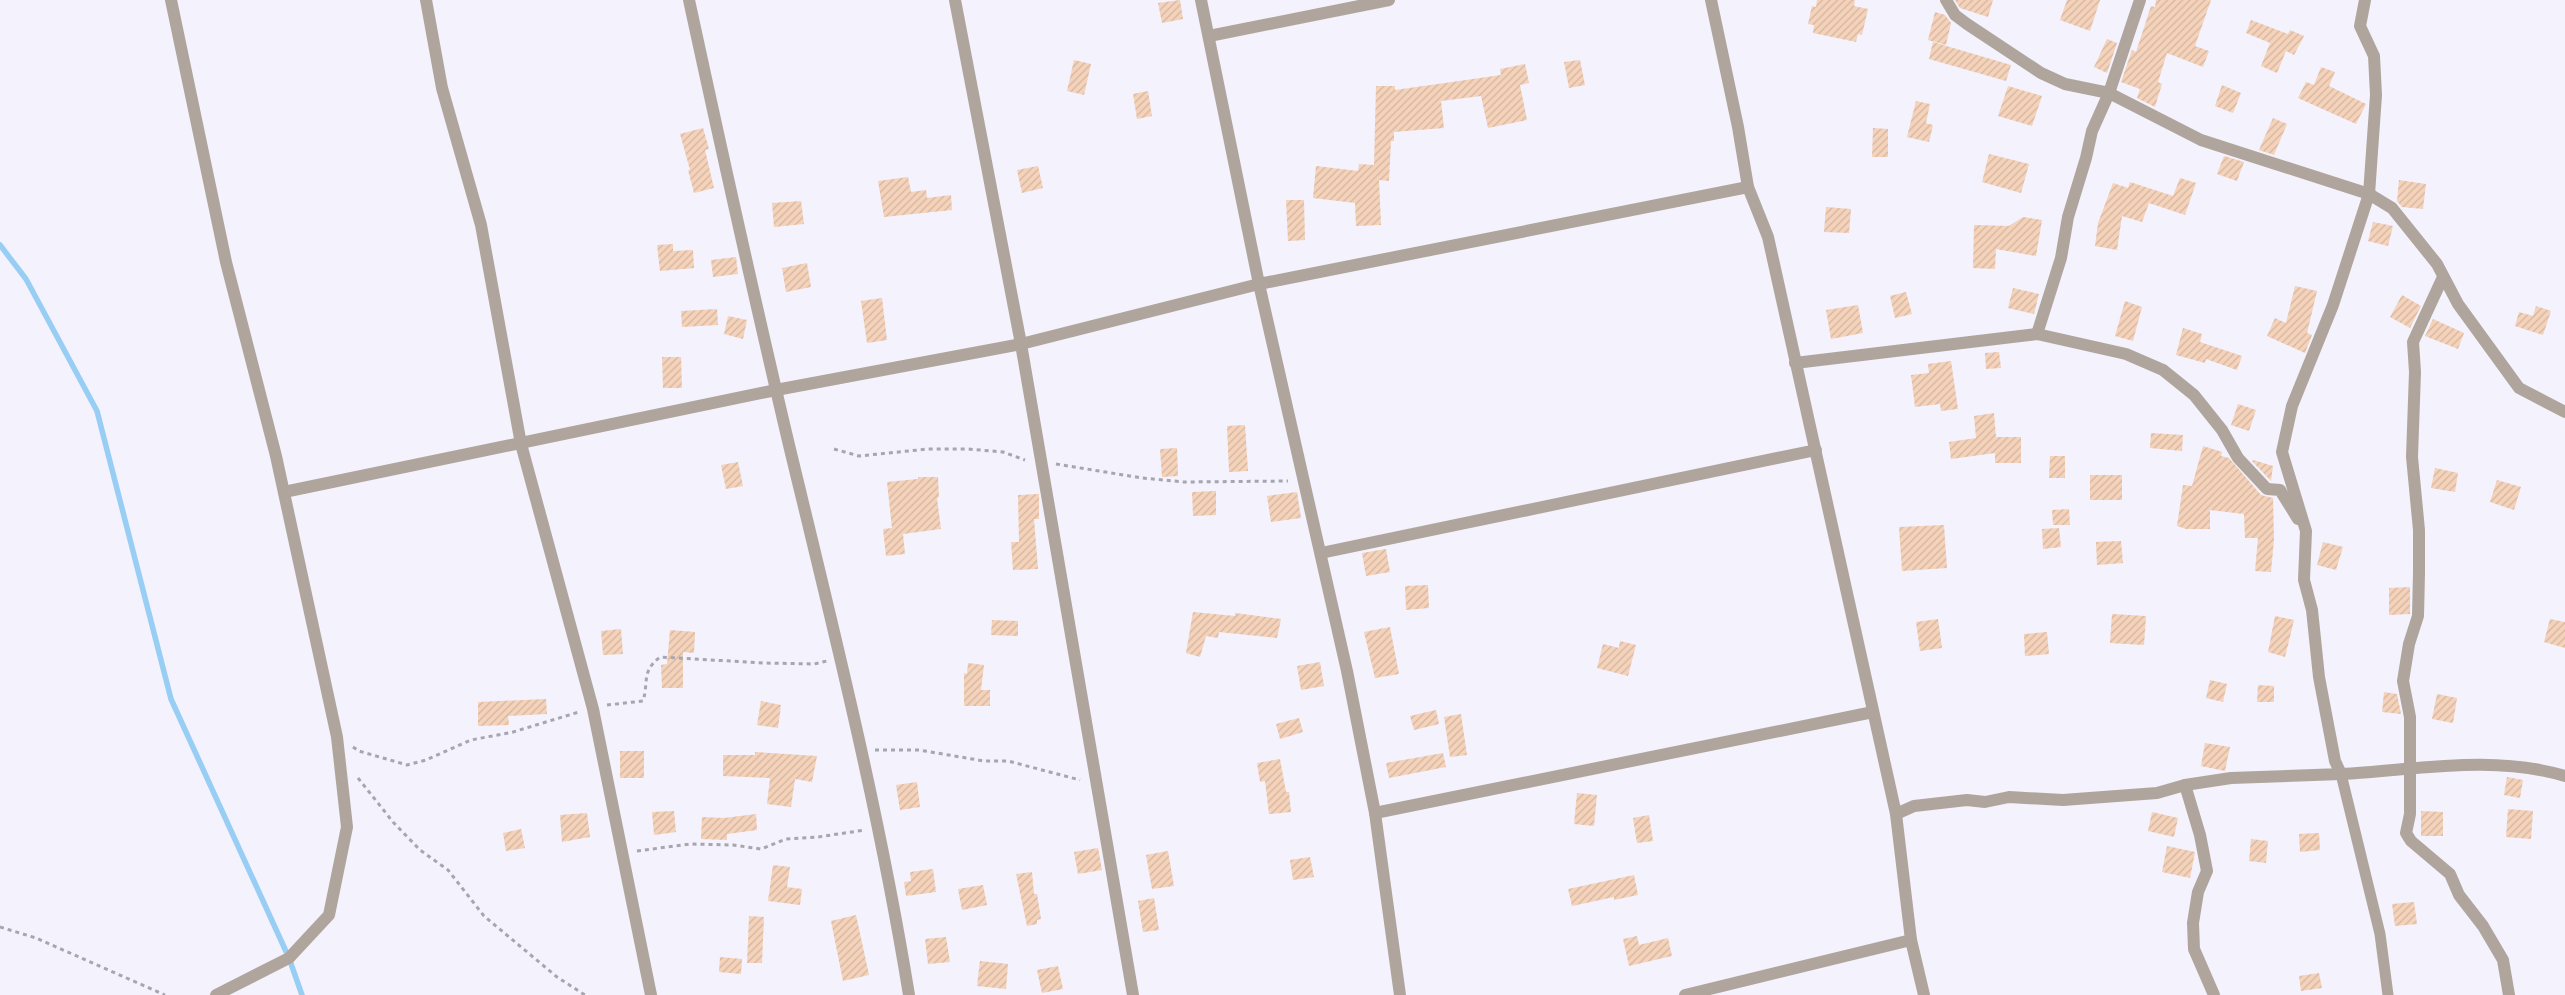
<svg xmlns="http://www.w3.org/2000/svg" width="2565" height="995" viewBox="0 0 2565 995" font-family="'PT Sans Narrow',sans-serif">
<defs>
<pattern id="building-hatch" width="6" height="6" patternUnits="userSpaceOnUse" patternTransform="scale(1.25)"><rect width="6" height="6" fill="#f5d2ba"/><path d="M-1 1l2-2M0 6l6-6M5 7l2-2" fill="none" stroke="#d3b5a1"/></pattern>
</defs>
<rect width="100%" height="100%" fill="#f3f2fd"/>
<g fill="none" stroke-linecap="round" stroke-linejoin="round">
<!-- stream -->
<polyline stroke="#98cef3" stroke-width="5.5" points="0,245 26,279 97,411 171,699 289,958 302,995"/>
</g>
<!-- building -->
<g fill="url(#building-hatch)">
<polygon points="1180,0 1183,19 1162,23 1158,3"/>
<polygon points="1817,0 1855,0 1854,6 1868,9 1862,35 1858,34 1856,42 1813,33 1814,25 1808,24 1812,6 1816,7"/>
<polygon points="1955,0 1993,0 1988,17 1960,8"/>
<polygon points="2067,0 2100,0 2090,31 2060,20"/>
<polygon points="2156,0 2211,0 2195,46 2209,51 2203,67 2167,53 2158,82 2162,84 2155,107 2137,98 2140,89 2121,82 2132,50 2136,52 2151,6 2155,7"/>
<polygon points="1935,12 1945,15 1951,23 1946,45 1928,40"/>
<polygon points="2251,20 2288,34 2290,30 2304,36 2294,55 2286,51 2277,73 2261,66 2270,43 2246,33"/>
<polygon points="2107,39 2117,43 2107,73 2094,67"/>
<polygon points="1933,42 2011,65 2006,81 1929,59"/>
<polygon points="1074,60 1091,64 1084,95 1067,91"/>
<polygon points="1580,60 1585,85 1569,88 1564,62"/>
<polygon points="1525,64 1529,83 1520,85 1527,120 1488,128 1481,96 1441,101 1444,128 1394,132 1394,141 1391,141 1389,181 1379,180 1381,225 1356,226 1355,203 1313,198 1316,166 1358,171 1359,164 1374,165 1376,86 1395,86 1395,90 1452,82 1501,75 1500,69"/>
<polygon points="2321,67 2335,72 2329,86 2366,104 2356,124 2298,98 2306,82 2314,85"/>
<polygon points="2222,85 2241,93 2233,113 2215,106"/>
<polygon points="2008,86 2042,96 2032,126 1998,116"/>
<polygon points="1148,91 1152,116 1137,119 1133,94"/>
<polygon points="1916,101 1930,104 1926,123 1933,125 1929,142 1907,137"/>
<polygon points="2273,118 2287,124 2274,155 2259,150"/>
<polygon points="703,128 709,149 705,150 714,188 694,193 688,170 690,170 680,134"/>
<polygon points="1873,128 1888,129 1888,157 1872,157"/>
<polygon points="1989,154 2029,164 2021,193 1982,182"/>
<polygon points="2224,156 2244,162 2237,181 2217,174"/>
<polygon points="1038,166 1043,188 1022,193 1017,170"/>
<polygon points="908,177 911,192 926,190 927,198 951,195 952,210 884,217 878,181"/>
<polygon points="2180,178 2196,183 2185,215 2149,203 2142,222 2122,216 2117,250 2095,246 2098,223 2113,183 2128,188 2130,182 2173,196"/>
<polygon points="2399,180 2426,184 2423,209 2402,207 2397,201"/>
<polygon points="1286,200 1304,200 1305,240 1288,241"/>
<polygon points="801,201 804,224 774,227 772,203"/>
<polygon points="1826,207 1851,209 1849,233 1824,232"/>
<polygon points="2023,217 2042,220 2036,256 1996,249 1995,269 1973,268 1974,225 2009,226"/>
<polygon points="2373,222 2393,226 2388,246 2368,241"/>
<polygon points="673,244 673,251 693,250 694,268 660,271 657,245"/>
<polygon points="736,257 738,274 713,277 711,260"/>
<polygon points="807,263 811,287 786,292 782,268"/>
<polygon points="2295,286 2317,291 2307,333 2312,335 2305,353 2267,336 2275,318 2286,323"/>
<polygon points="2013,288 2039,294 2034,314 2008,308"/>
<polygon points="1906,292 1912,314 1895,318 1890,296"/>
<polygon points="2402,295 2421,306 2410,328 2390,317"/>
<polygon points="882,298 887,340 867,343 861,301"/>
<polygon points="2125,301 2142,307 2133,341 2115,336"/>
<polygon points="1858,305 1863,333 1831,339 1826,310"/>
<polygon points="2536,306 2551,311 2543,335 2515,326 2519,312 2533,316"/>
<polygon points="717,309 718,325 682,327 681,311"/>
<polygon points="728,316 747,320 743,339 724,334"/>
<polygon points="2433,319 2464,333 2458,349 2425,336"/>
<polygon points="2183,328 2202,334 2200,342 2242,356 2237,370 2206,359 2205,363 2176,355"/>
<polygon points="1999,352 2001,368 1986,369 1985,353"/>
<polygon points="662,357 681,357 682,388 663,388"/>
<polygon points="1951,361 1958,409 1941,411 1940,404 1915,407 1911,375 1929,373 1928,364"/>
<polygon points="2238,404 2256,410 2249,431 2231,425"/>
<polygon points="1994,413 1996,437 2021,437 2021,463 1995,463 1995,453 1951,459 1949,442 1976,438 1974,416"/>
<polygon points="1245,425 1248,471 1229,472 1227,426"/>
<polygon points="2151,433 2183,435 2182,451 2150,448"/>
<polygon points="2203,446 2222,452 2221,456 2229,458 2261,495 2273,498 2274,539 2271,572 2255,571 2258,538 2245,538 2244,514 2210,510 2210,529 2186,529 2177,526 2183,485 2192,486"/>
<polygon points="1177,448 1178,476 1162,477 1160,449"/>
<polygon points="2050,456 2065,456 2065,478 2049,478"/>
<polygon points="2253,460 2273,466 2271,481 2252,461"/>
<polygon points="738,462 743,486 726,489 721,465"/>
<polygon points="2435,468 2458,473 2455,492 2431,488"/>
<rect x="2090" y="475" width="32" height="25"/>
<polygon points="918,477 938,477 939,497 937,498 941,529 903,534 905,554 886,556 883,529 892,528 887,482 918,479"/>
<polygon points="2497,480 2521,487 2514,510 2490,502"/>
<polygon points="1216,491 1216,515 1193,516 1192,492"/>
<polygon points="1297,492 1301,518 1271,522 1267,496"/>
<polygon points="1039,494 1039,519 1034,519 1038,569 1013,570 1011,542 1019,542 1018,495"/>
<polygon points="2069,509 2070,525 2053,525 2052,510"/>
<polygon points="1944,525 1947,568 1902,571 1899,527"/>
<polygon points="2059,528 2061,547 2043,549 2042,529"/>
<polygon points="2121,541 2123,563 2097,565 2096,542"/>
<polygon points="2323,542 2343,547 2336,570 2317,565"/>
<polygon points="1386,549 1390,572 1366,576 1362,553"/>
<polygon points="1428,585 1429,608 1406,610 1405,586"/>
<polygon points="2410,587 2410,614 2389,615 2389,588"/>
<polygon points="1193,612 1235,616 1235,613 1281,619 1277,638 1219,632 1218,638 1206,636 1200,657 1186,653"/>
<polygon points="2112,614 2146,616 2144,645 2110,643"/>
<polygon points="2275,616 2294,620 2285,657 2268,652"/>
<polygon points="1938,619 1942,648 1920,651 1916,622"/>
<polygon points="2550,619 2565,622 2565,648 2544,642"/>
<polygon points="992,620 1018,621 1018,636 991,635"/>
<polygon points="1390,627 1399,674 1375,678 1364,632"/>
<polygon points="621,629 623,654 603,655 601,631"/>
<polygon points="670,630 695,632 694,653 683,652 683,688 662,688 661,665 667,664"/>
<polygon points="2047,632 2049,654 2025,656 2024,634"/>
<polygon points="1620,641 1636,645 1628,676 1597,668 1603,644 1619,648"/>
<polygon points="1320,662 1324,686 1301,690 1297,666"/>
<polygon points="968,663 984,665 981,690 990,690 990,706 964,706 964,673 967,674"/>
<polygon points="2210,680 2227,684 2223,702 2206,698"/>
<polygon points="2258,685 2274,686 2274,702 2257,702"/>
<polygon points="2384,692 2397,694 2401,714 2382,712"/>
<polygon points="2437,694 2457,698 2453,723 2432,719"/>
<polygon points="546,699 547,714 508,716 509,725 478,726 478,702"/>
<polygon points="761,701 781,705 778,728 757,725"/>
<polygon points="1436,710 1439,724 1414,730 1410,716"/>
<polygon points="1461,714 1467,755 1450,757 1444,717"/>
<polygon points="1299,718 1303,732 1280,739 1276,724"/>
<polygon points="2205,743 2230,747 2225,771 2201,766"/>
<rect x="620" y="751" width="24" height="27"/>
<polygon points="755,752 817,756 812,782 795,779 791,807 767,804 770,778 723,776 723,755 755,755"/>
<polygon points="1443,753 1446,767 1389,778 1386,763"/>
<polygon points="1280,759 1286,792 1289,792 1291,812 1269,814 1265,781 1260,782 1257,763"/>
<polygon points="2507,777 2523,780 2520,798 2504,795"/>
<polygon points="917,782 920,807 900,810 896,785"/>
<polygon points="1577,793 1597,795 1594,826 1574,824"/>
<polygon points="2508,809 2533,811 2531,839 2506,837"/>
<polygon points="674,811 676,832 654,835 652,812"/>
<polygon points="2421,811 2443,812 2443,836 2421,836"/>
<polygon points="2152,812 2178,818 2174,837 2148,831"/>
<polygon points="587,813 590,837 562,842 560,815"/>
<polygon points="756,814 757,830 727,834 727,840 701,839 702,817 724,818"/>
<polygon points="1649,815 1653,841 1637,843 1633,818"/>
<polygon points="521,829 525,848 506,851 503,833"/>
<polygon points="2319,833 2320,850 2300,852 2299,834"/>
<polygon points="2251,839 2268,841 2266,863 2249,861"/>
<polygon points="2167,846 2195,852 2190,878 2162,872"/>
<polygon points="1098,848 1102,870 1078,874 1074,852"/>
<polygon points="1168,851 1174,886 1152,889 1146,855"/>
<polygon points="1310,857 1314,877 1293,880 1290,860"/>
<polygon points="773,865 790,867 787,887 802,889 800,905 768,901"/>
<polygon points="933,869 936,892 906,896 904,882 911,881 910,872"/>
<polygon points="1032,872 1034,894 1037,894 1041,919 1037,920 1037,924 1027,926 1016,874"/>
<polygon points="1634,875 1638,895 1614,900 1614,897 1572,906 1568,889"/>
<polygon points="983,885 987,905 962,910 958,889"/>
<polygon points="1154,898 1159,930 1143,932 1138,901"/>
<polygon points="2414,902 2417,924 2395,926 2392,904"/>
<polygon points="856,915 869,975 843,981 831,921"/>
<polygon points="749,916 764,917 762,963 747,963"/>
<polygon points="1637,936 1639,945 1668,938 1672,956 1629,966 1623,939"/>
<polygon points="946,937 950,962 928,964 925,939"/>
<polygon points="720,957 742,959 741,974 719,972"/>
<polygon points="980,961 1008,964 1006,989 977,986"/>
<polygon points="1058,966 1063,989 1042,993 1037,970"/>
<polygon points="2319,973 2322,988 2301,991 2299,976"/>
</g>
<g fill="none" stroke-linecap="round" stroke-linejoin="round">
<!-- path -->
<g stroke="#a6a5b0" stroke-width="3" stroke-dasharray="4 4" stroke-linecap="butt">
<polyline points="834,449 859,456 928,449 968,449 1003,452 1025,460"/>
<polyline points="1056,464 1142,478 1184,482 1288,481"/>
<path d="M607,705L643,701C649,681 641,672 660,657L764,663L814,664L827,661"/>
<polyline points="353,747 359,751 407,765 426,760 471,740 513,732 579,712"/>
<polyline points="875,750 919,750 984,761 1008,761 1080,780"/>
<polyline points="358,778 393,822 420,850 448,870 484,916 557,977 585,995"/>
<polyline points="637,851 690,844 733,845 761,849 786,839 818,837 865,830"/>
<polyline points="0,927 36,938 165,995"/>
</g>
<!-- service -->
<polyline stroke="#afa59c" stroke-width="11" points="2341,774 2380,934 2388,995"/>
<!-- minor -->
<g stroke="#afa59c" stroke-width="12">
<polyline points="171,0 226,262 276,456 337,737 347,827 329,915 289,958 216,995"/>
<polyline points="426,0 442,88 481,225 521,444 593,709 651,995"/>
<path d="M689,0C721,148 754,297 789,445C833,627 879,810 909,995"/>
<polyline points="955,0 1021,344 1133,995"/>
<polyline points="1201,0 1259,284 1347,671 1375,813 1400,995"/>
<polyline points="1711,0 1738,127 1748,187 1768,237 1896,814 1911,940 1924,995"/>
<polyline points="1946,0 1955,15 1967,24 2041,73 2065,84 2109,93 2201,140 2369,194 2392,208 2437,264 2458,304 2519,388 2565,412"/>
<polyline points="1209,36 1389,0"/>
<polyline points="2443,277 2413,342 2415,372 2412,457 2419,530 2419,573 2418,616 2409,644 2403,681 2410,717 2410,814 2406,833 2411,841 2450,874 2459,895 2483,926 2503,960 2509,995"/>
<polyline points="2037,334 2061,258 2068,217 2086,158 2092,131 2109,93 2140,0"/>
<polyline points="1795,363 2037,334 2126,354 2163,370 2194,395 2222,430 2238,458 2267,489 2280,490 2298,519"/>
<polyline points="284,492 776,390 1021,344 1259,284 1748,187"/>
<polyline points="1321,553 1816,450"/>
<path d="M2341,774C2417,770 2491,754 2565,776"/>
<polyline points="2185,785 2200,835 2207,871 2198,892 2193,923 2194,949 2214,995"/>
<polyline points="1375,813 1873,712"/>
<polyline points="1896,814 1914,806 1967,800 1985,802 2009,797 2063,800 2157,793 2185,785 2231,778 2341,774 2335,761 2319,677 2312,610 2304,580 2306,531 2282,452 2292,406 2333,305 2369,194 2376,95 2374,56 2360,26 2365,0"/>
<polyline points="1685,995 1911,940"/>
</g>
</g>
</svg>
